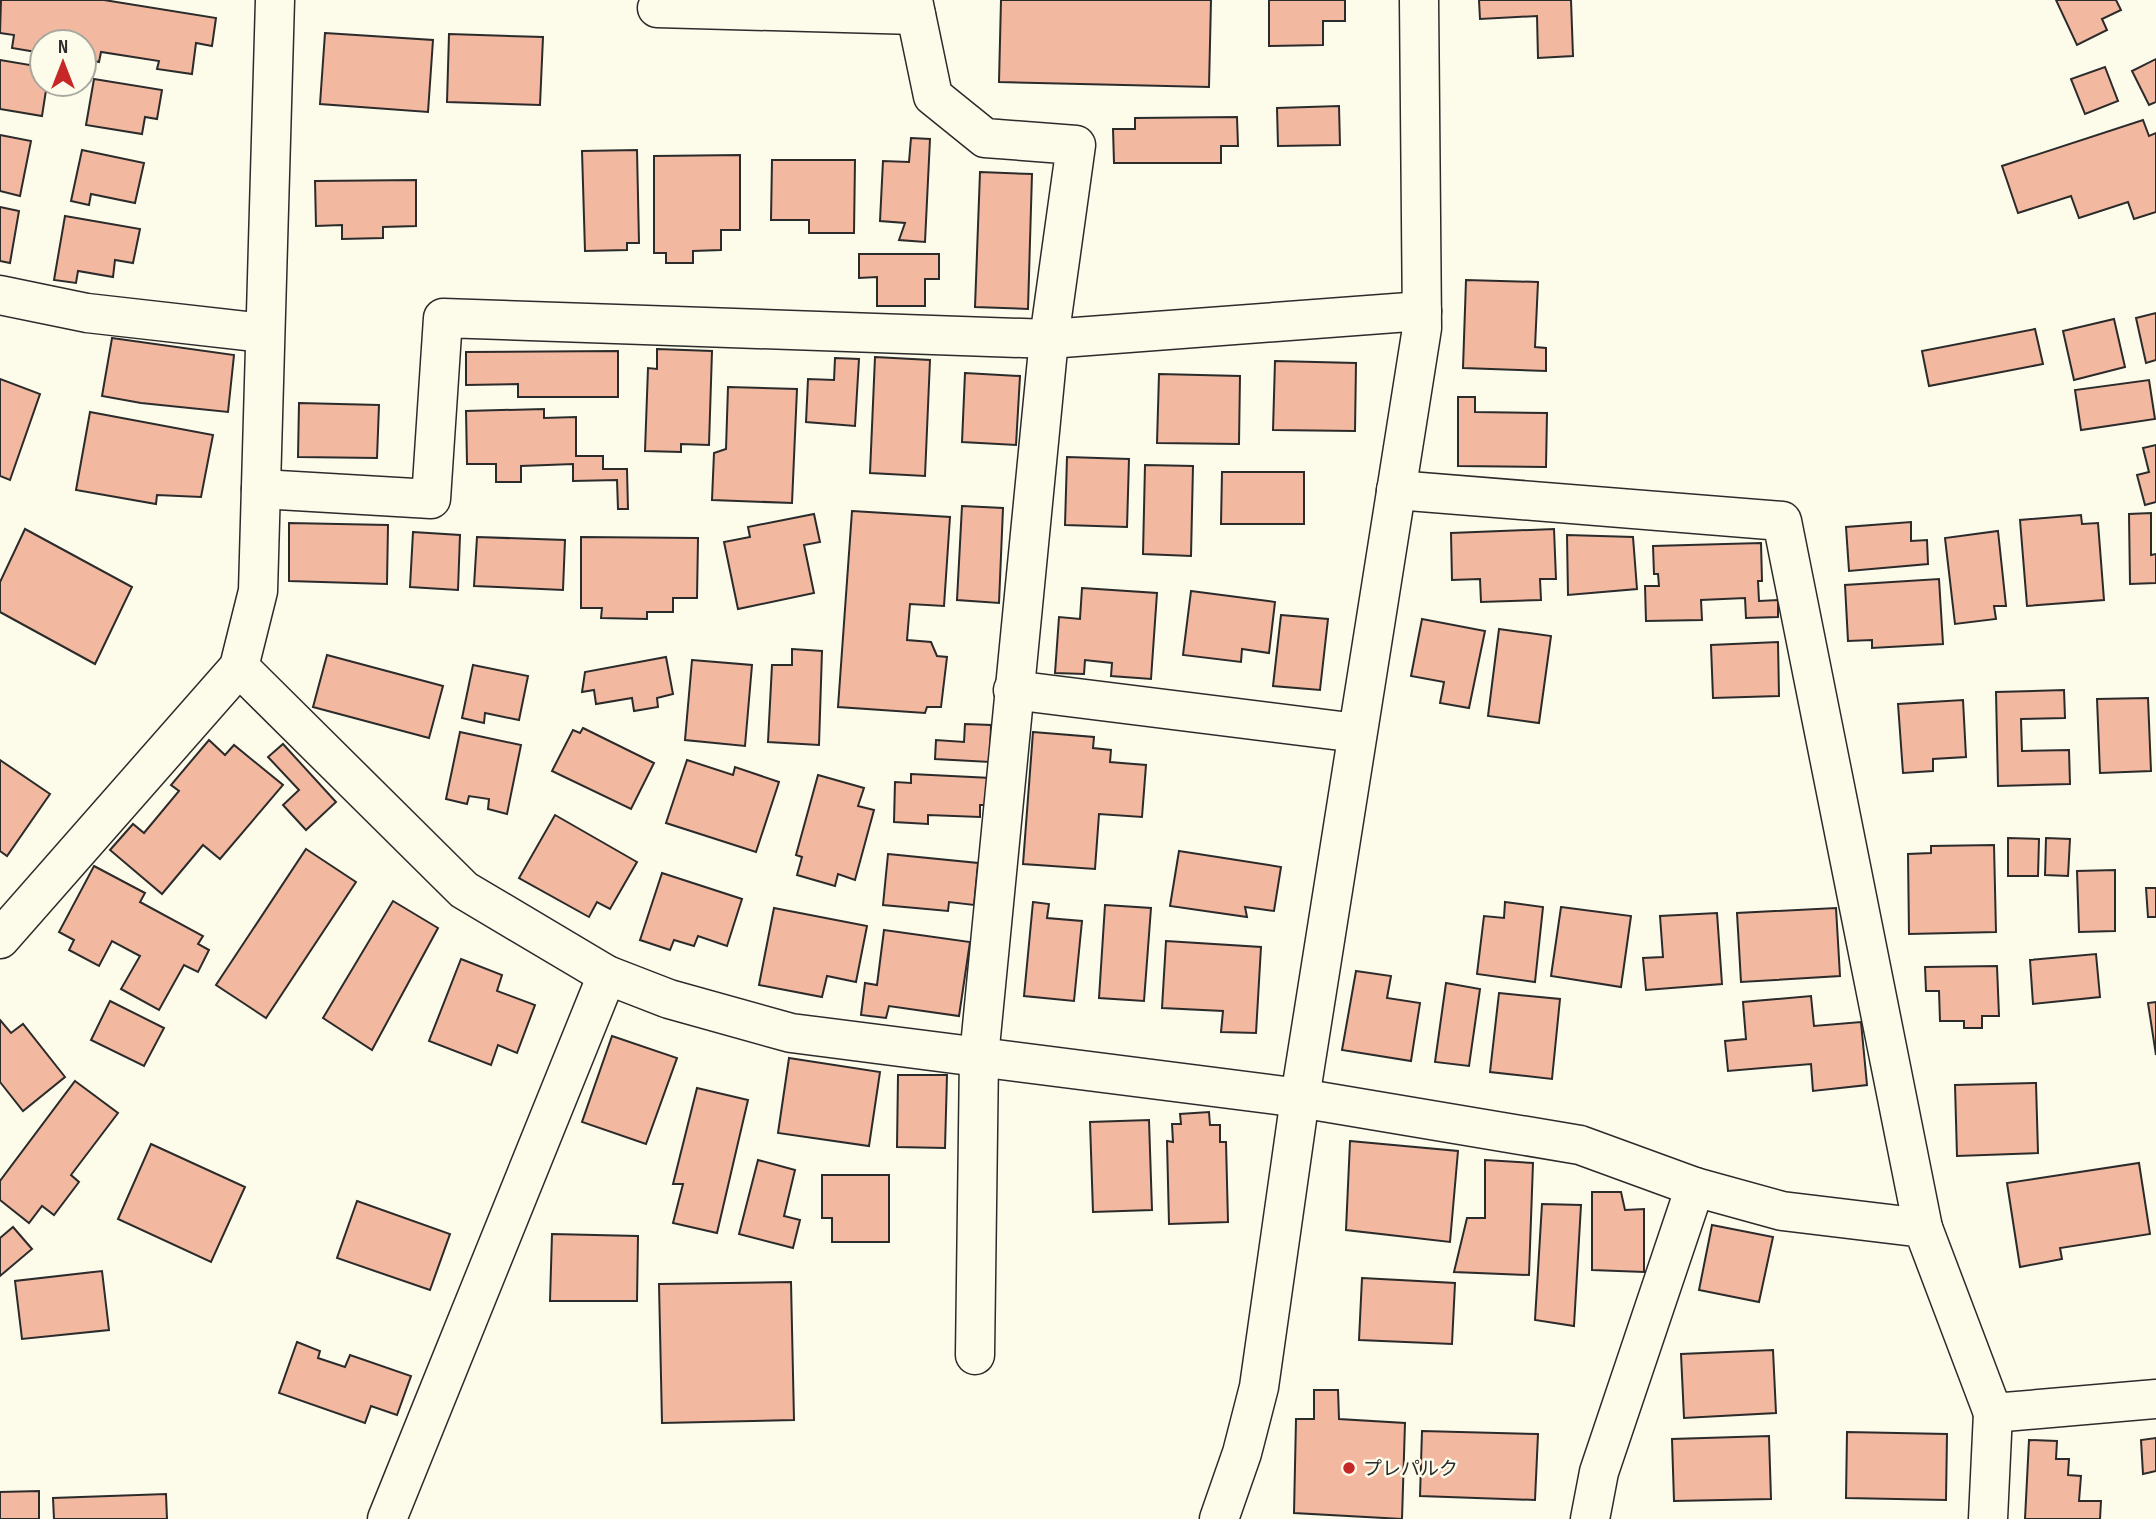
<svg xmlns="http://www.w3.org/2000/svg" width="2156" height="1519" viewBox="0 0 2156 1519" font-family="'Sofia Sans Condensed','Noto Sans JP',sans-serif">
<rect width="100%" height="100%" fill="#fdfbea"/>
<!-- building -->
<g fill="#f2b8a0" stroke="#2b2b2b" stroke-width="2">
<polygon points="1,0 104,0 216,18 212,46 196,43 192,74 157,69 159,61 101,52 99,62 84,59 84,42 42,42 42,53 12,48 14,35 0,33"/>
<polygon points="1001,0 1211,0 1209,87 999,82"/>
<polygon points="1269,0 1345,0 1345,21 1323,21 1323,45 1269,46"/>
<polygon points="1479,0 1571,0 1573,56 1538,58 1537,16 1480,19"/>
<polygon points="2056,0 2116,0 2121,10 2102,19 2107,30 2077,45"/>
<polygon points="325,33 433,40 428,112 320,104"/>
<polygon points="449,34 543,37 540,105 447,102"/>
<polygon points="2156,59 2156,102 2149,105 2132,71"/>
<polygon points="0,60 42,67 42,84 47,84 42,116 0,109"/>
<polygon points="2105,67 2118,101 2085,114 2071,79"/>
<polygon points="94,79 162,90 157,119 145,117 142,134 86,125"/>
<polygon points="1339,106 1340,145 1278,146 1277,108"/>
<polygon points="1237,117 1238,146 1221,146 1221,163 1114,163 1113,129 1135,129 1135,118"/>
<polygon points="2143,120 2149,136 2156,133 2156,212 2134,219 2128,202 2079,218 2071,196 2018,213 2002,166"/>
<polygon points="0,135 31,141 20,196 0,191"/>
<polygon points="911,138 930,139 925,242 899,240 905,223 880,221 883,161 909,162"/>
<polygon points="82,150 144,163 135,203 91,194 89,205 71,201"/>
<polygon points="637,150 639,243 627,243 627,250 585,251 582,151"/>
<polygon points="740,155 740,230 721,230 721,250 693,251 693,263 666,263 666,253 654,253 654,156"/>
<polygon points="772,160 855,160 854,233 809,233 809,220 771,220"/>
<polygon points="980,172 1032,174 1028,309 975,307"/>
<polygon points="416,180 416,226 383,227 383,238 342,239 342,225 316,226 315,181"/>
<polygon points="0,207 19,211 10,263 0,261"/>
<polygon points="65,216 140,229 133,263 115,260 113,277 78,271 76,283 54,280"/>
<polygon points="859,254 939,254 939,279 925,279 925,306 877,306 877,277 859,278"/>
<polygon points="1466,280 1538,282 1535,347 1546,348 1546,371 1463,368"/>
<polygon points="2156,313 2156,360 2146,363 2136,318"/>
<polygon points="2114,319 2125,367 2074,380 2063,331"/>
<polygon points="2035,329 2043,364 1929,386 1922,351"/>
<polygon points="112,338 234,355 228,412 141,403 102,396"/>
<polygon points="657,349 712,351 709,445 681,444 681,452 645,451 648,368 657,369"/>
<polygon points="618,351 618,397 518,397 518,384 466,385 466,352"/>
<polygon points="875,357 930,360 925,476 870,473"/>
<polygon points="835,358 859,359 855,426 806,422 808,379 834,380"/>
<polygon points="1275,361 1356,363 1355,431 1273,430"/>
<polygon points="965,373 1020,376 1016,445 962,442"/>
<polygon points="1159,374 1240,376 1239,444 1157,443"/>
<polygon points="0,379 40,394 10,480 0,476"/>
<polygon points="2149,380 2155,419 2081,430 2075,390"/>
<polygon points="728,387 797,389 792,503 712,500 714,453 726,449"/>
<polygon points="1458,397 1475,397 1475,412 1547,413 1546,467 1458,466"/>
<polygon points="299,403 379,405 377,458 298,457"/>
<polygon points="544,409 544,418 576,417 576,456 603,456 603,469 627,469 628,509 618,509 617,480 573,481 573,464 521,466 521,482 496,482 496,464 467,464 466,411"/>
<polygon points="90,412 213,435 201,497 157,495 156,504 76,490"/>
<polygon points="2156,445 2156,502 2145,505 2137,475 2149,472 2143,448"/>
<polygon points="1067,457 1129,459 1127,527 1065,525"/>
<polygon points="1145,465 1193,466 1191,556 1143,554"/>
<polygon points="1222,472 1304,472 1304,524 1221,524"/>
<polygon points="962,506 1003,508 999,603 957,600"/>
<polygon points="852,511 950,517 944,606 910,604 907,640 931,642 937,656 947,657 941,707 927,707 925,713 838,707"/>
<polygon points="2151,513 2151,555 2156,554 2156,583 2130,584 2129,514"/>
<polygon points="814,514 820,542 804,545 814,593 738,609 724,542 750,537 748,527"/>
<polygon points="2081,515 2082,524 2098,523 2104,600 2027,606 2020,520"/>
<polygon points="1911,522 1911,541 1927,540 1928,564 1849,571 1846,527"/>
<polygon points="289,523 388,525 387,584 289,581"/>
<polygon points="25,529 132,587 95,664 0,612 0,582"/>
<polygon points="1554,529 1556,579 1540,579 1541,600 1481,602 1480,579 1452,580 1451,533"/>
<polygon points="1998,531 2006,606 1994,606 1996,619 1955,624 1945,538"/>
<polygon points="413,532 460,535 458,590 410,587"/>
<polygon points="1567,535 1633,537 1637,589 1568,595"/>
<polygon points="477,537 565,540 563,590 474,586"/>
<polygon points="581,537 698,538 697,598 673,598 673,612 647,612 647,619 601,618 602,608 581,608"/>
<polygon points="1761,543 1762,581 1758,581 1759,601 1778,600 1778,617 1746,618 1745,598 1701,600 1702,620 1646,621 1645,586 1659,586 1658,574 1654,574 1653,546"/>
<polygon points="1939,579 1943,644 1872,648 1872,640 1848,641 1845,585"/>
<polygon points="1082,588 1157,593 1151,679 1111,676 1112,663 1085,660 1084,674 1055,673 1059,617 1080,619"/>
<polygon points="1191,591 1275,602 1269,653 1242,649 1241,662 1183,655"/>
<polygon points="1281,615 1328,619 1320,690 1273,686"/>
<polygon points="1422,619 1485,631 1469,708 1440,703 1444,682 1411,676"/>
<polygon points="1499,629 1551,636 1539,723 1488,716"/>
<polygon points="1778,642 1779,696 1713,698 1711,645"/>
<polygon points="792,649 822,651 819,745 768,742 772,665 792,665"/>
<polygon points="327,655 443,686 429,738 313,707"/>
<polygon points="666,657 673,694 657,698 658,707 634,711 632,698 596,704 594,690 582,692 585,672"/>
<polygon points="692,660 752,665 745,746 685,740"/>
<polygon points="473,665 528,676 519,720 485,713 484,723 462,718"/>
<polygon points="2064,690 2065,718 2021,719 2022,751 2069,750 2070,784 1998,786 1996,692"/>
<polygon points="2148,698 2151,771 2100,773 2097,699"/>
<polygon points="1963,700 1966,757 1933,759 1933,771 1903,773 1898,704"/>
<polygon points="965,724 991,725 990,762 935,759 936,740 964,742"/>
<polygon points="583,728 654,763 631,809 552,771 573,730 580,733"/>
<polygon points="460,732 521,745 507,814 488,809 489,799 469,796 467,804 446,799"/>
<polygon points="1033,732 1094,737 1093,748 1111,750 1110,762 1146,765 1142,817 1099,814 1095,869 1023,864"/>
<polygon points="209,740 225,755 234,745 283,785 220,859 203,845 162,894 110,850 133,824 144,833 179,791 171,785"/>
<polygon points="283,744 336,802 306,830 283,805 299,790 268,757"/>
<polygon points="0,760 50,794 7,856 0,851"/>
<polygon points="687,760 733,775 735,767 779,782 756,852 666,823"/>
<polygon points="911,774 991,778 990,805 980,805 980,817 928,815 928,824 894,822 895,782 911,783"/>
<polygon points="818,775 864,788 858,806 874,810 855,880 838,874 835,886 797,875 802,857 796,855"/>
<polygon points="555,815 637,862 610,909 597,902 589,917 519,878"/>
<polygon points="2008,838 2039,839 2038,876 2008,876"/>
<polygon points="2046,838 2070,839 2068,876 2045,875"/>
<polygon points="1994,845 1996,932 1909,934 1908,854 1931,853 1931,846"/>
<polygon points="306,849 356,882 266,1018 216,985"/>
<polygon points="1179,851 1281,867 1274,911 1245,907 1247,917 1170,906"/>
<polygon points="888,854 978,863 974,905 949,902 948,911 883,905"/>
<polygon points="94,866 145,893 140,902 203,936 198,944 209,950 198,972 184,965 159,1010 121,989 140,956 112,941 99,966 69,950 74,940 59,932"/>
<polygon points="2115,870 2115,931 2079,932 2077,871"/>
<polygon points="662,873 742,899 727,946 698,936 694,946 674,940 670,950 640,940"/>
<polygon points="2146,888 2156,888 2156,917 2148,917"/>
<polygon points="393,901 438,928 372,1050 323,1018"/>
<polygon points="1033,902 1049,904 1047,918 1082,921 1074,1001 1024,996"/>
<polygon points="1505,902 1543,907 1535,982 1477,974 1484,916 1504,918"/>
<polygon points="1105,905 1151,908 1144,1001 1099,998"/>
<polygon points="1561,907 1631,916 1621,987 1551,976"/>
<polygon points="774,908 867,926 856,982 827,976 822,997 759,985"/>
<polygon points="1836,908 1840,976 1741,982 1737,913"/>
<polygon points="1717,913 1722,984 1646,990 1643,958 1663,957 1660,916"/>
<polygon points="884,930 970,942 959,1016 889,1006 886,1018 861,1015 865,983 877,985"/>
<polygon points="1166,941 1261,947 1256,1033 1221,1032 1223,1011 1162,1008"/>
<polygon points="2096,954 2100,997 2033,1004 2030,960"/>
<polygon points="461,959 502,975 497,991 535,1005 517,1053 498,1045 491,1065 429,1041"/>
<polygon points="1997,966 1999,1016 1982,1016 1982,1028 1964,1028 1964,1021 1940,1021 1939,991 1926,991 1925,967"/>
<polygon points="1356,971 1391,976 1387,998 1420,1003 1411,1061 1342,1050"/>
<polygon points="1446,983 1480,989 1469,1066 1435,1062"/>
<polygon points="1499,993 1560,999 1552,1079 1490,1072"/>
<polygon points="1811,996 1814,1026 1861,1022 1867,1085 1813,1091 1811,1064 1728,1071 1725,1041 1746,1039 1743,1002"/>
<polygon points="110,1001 164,1028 144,1066 91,1040"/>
<polygon points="2156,1002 2156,1055 2148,1003"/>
<polygon points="0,1020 11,1033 23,1024 65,1077 23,1111 0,1082"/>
<polygon points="612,1036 677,1058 646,1144 582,1122"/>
<polygon points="789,1058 880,1072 869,1146 778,1133"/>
<polygon points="898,1075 947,1075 945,1148 897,1147"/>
<polygon points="75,1081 118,1113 71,1175 79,1182 54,1215 42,1206 29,1223 0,1200 0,1181"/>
<polygon points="2036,1083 2038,1153 1957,1156 1955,1085"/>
<polygon points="697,1088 748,1100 717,1233 673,1223 683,1184 673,1184"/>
<polygon points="1209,1112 1210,1125 1220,1125 1220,1142 1226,1142 1228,1222 1169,1224 1167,1141 1173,1142 1172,1124 1181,1124 1180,1114"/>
<polygon points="1149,1120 1152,1210 1093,1212 1090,1122"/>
<polygon points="1350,1141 1458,1151 1450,1242 1346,1230"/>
<polygon points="151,1144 245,1187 211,1262 118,1219"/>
<polygon points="758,1160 795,1170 784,1216 800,1220 793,1248 739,1234"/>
<polygon points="1485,1160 1533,1163 1529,1275 1454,1272 1467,1218 1485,1218"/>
<polygon points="2139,1163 2150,1234 2060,1248 2062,1259 2020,1267 2007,1183"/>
<polygon points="822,1175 889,1175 889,1242 832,1242 832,1218 822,1218"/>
<polygon points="1592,1192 1621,1192 1625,1210 1644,1209 1644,1272 1592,1270"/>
<polygon points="357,1201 450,1234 430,1290 337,1258"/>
<polygon points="1542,1204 1581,1205 1574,1326 1535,1320"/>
<polygon points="1712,1225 1773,1237 1759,1302 1699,1290"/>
<polygon points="13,1227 32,1249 0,1276 0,1238"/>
<polygon points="552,1234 638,1236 637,1301 550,1301"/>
<polygon points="102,1271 109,1330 22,1339 15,1281"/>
<polygon points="1362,1278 1455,1283 1452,1344 1359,1340"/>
<polygon points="791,1282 794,1420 662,1423 659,1284"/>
<polygon points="297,1342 320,1351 318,1358 345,1367 350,1355 411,1376 397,1415 371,1406 365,1423 279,1393"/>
<polygon points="1773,1350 1776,1413 1684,1418 1681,1354"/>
<polygon points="1314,1390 1338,1390 1339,1419 1405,1423 1402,1519 1294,1513 1296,1419 1314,1419"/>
<polygon points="1422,1431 1538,1434 1535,1500 1420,1496"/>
<polygon points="1847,1432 1947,1434 1946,1500 1846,1498"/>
<polygon points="1769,1436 1771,1499 1674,1501 1672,1439"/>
<polygon points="2156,1438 2156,1471 2143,1474 2141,1440"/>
<polygon points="2029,1440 2057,1441 2056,1459 2069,1459 2068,1475 2081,1476 2079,1501 2101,1501 2100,1519 2025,1519"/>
<polygon points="39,1491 39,1519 0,1519 0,1492"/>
<polygon points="166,1494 167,1519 54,1519 53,1498"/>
</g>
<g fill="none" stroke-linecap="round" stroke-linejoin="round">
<!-- minor casing -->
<g stroke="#2b2b2b" stroke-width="41">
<g id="minor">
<polyline points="913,0 933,96 985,138 1076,145 1049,339 979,1057 975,1355"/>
<polyline points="657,8 916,15"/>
<polyline points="0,295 87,313 264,333"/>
<polyline points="261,489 431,499 443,318 1049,339 1422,311"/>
<polyline points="1396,490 1782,521 1923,1228"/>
<polyline points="239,667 464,890 607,975 669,999 791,1033 1300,1098 1580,1145 1695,1187 1782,1211 1923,1228 1993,1413 2156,1399"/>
<polyline points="1013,690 1357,733"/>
<polyline points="0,939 239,667 258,591 275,0"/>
<polyline points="387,1519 607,975"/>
<polyline points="1219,1519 1242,1453 1259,1387 1300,1098 1422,328 1419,0"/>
<polyline points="1590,1519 1599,1472 1695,1187"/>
<polyline points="1988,1519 1993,1413"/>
</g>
</g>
<!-- minor -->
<use href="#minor" stroke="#fdfbea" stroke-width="38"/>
</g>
<!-- markers -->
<circle fill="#c62828" stroke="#fdfbea" stroke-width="2.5" cx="1349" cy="1468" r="7"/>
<g text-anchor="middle" stroke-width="5" stroke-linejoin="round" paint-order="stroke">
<!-- poi labels -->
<g font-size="19" fill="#2b2b2b" stroke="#fdfbea" text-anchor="start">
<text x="1363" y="1475">プレパルク</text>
</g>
</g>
<!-- north arrow -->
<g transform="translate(63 63)"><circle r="33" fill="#fdfbea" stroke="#a9a89e" stroke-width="2"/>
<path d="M0-5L12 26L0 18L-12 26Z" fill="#c62828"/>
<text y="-10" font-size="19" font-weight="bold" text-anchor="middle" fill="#2b2b2b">N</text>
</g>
</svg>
